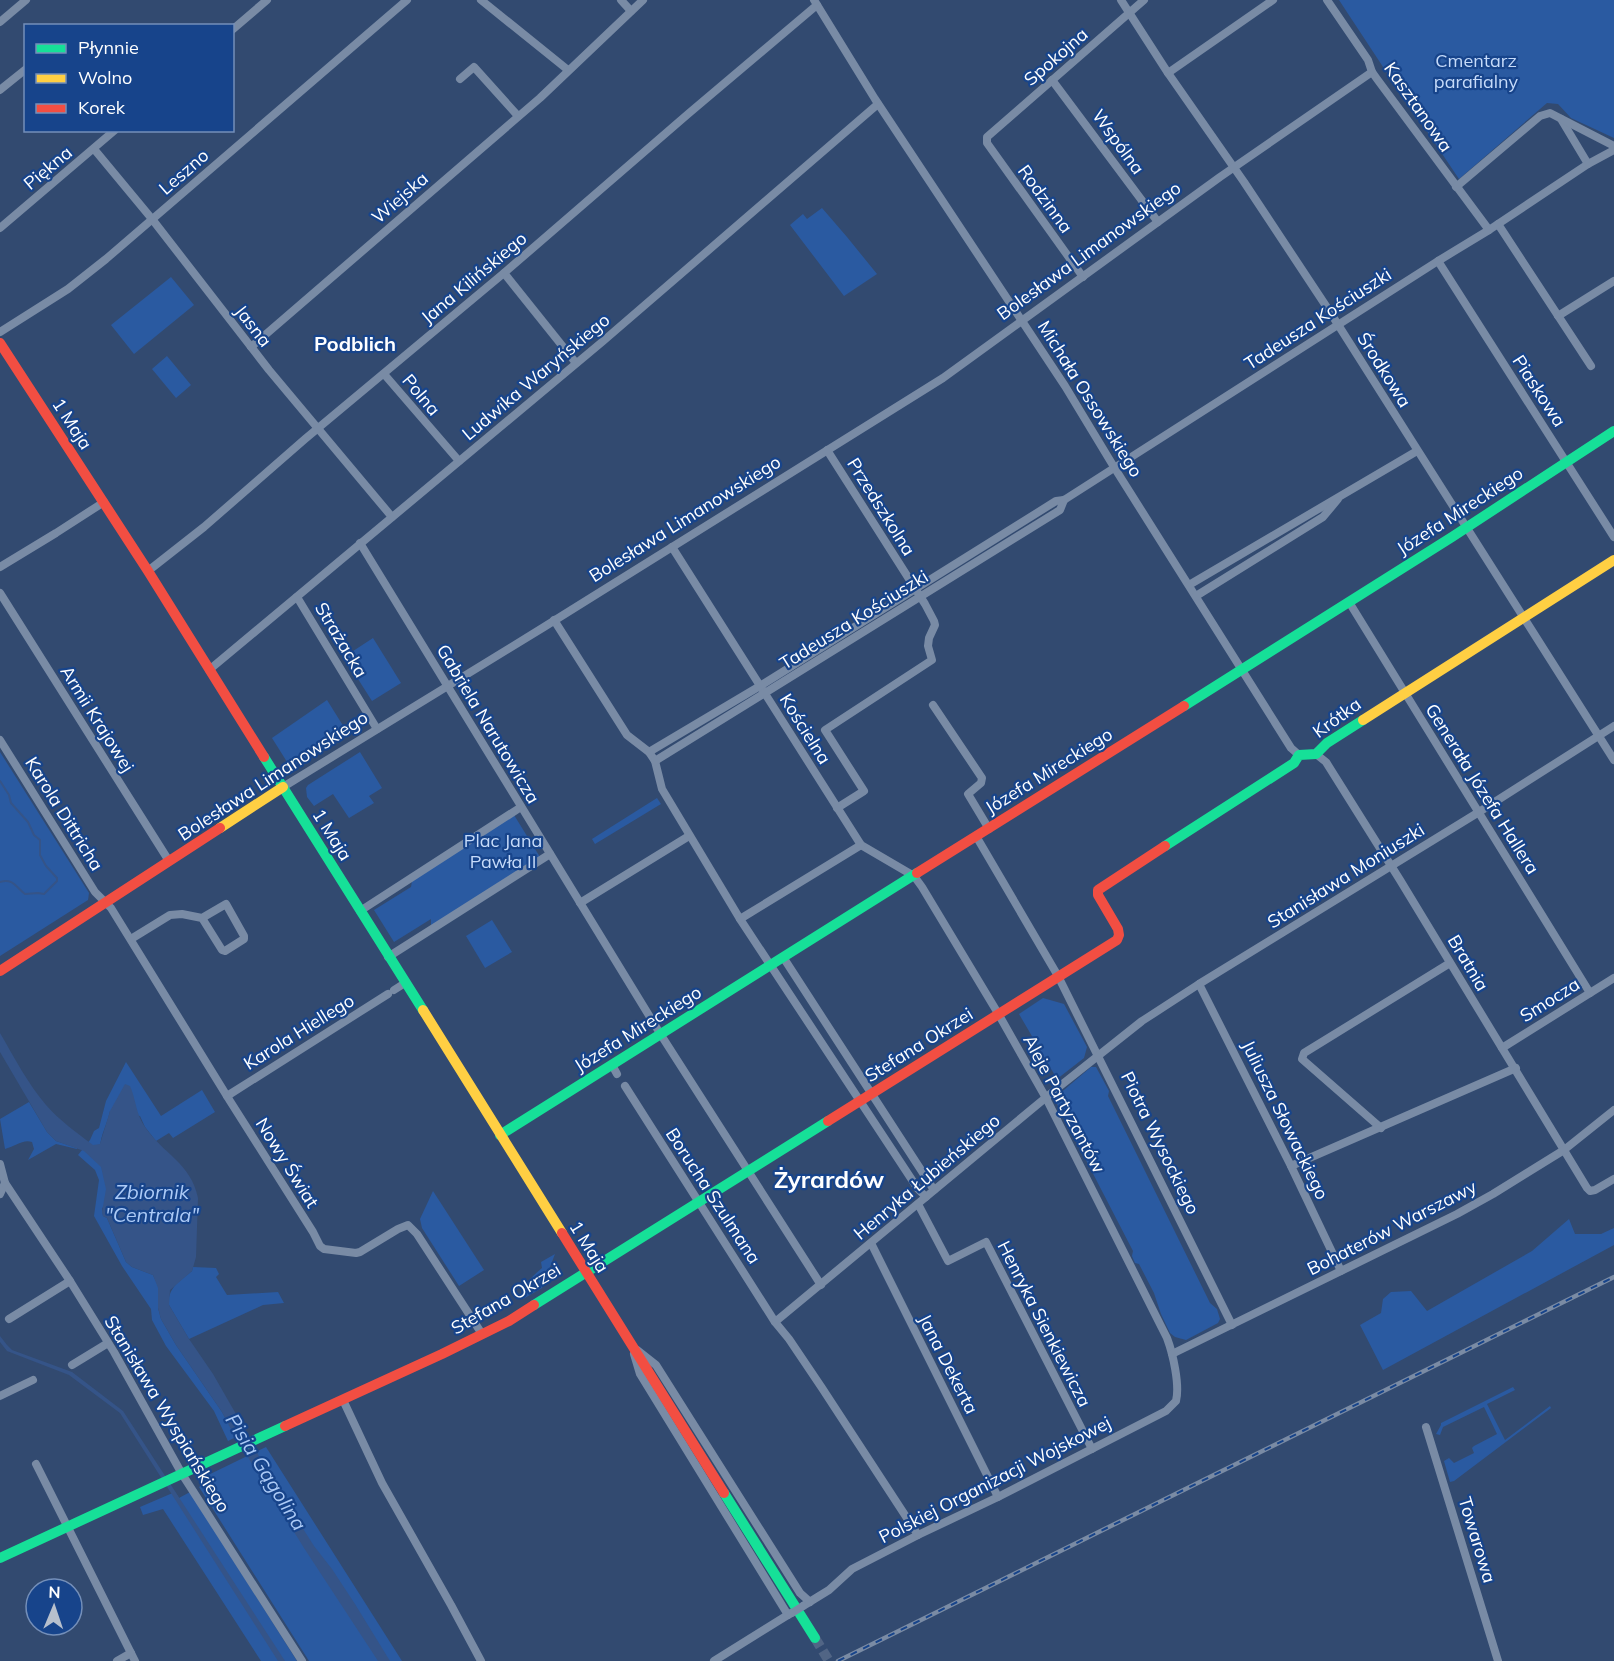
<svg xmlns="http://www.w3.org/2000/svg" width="1614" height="1661" viewBox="0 0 1614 1661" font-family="Mulish,sans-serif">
<rect width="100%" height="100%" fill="#324a70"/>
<!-- green -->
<g fill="#2a5aa1">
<polygon points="1339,0 1614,0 1614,138 1571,118 1558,104 1547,103 1459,179 1400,91 1405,87 1395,73 1389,76"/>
<polygon points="822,208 847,237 877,274 844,296 790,225 803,214 807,219"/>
<polygon points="171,277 194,305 134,354 111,325"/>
<polygon points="167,356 191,385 176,398 152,369"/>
<polygon points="373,638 401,683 372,701 344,657"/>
<polygon points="327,700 347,732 294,766 289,765 272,738"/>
<polygon points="0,752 89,893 88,900 0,956"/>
<polygon points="360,752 382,788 369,796 374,803 349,818 333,794 314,806 307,797 306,788 308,785"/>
<polygon points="657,798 661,804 595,844 592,839"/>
<polygon points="514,815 540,857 431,926 431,919 394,942 374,910 411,887 412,881"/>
<polygon points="492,920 512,952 485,968 466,936"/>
<polygon points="1043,998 1064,1004 1087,1047 1084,1058 1057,1079 1019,1014"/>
<path d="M126,1062L161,1116L202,1090L215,1112L173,1138L169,1133L156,1141L145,1127L140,1116L110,1111C108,1122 100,1136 100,1148C100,1167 113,1191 102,1209L103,1216L107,1218L126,1262L132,1267L153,1275L159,1288L158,1308L161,1319L176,1345L222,1412L236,1437L228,1441L214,1411L166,1346L152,1320L151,1309L122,1266L94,1216L99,1180L95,1170L78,1155L90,1140L94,1131L99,1128L106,1101Z"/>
<polygon points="1091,1067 1096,1067 1109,1091 1108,1096 1210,1303 1217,1309 1220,1319 1218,1323 1186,1340 1175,1337 1170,1333 1161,1314 1154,1293 1139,1264 1135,1263 1132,1256 1133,1251 1057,1104 1056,1100 1058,1095"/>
<path d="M29,1102L47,1132L56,1141L77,1148V1149L56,1144L28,1160L34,1149L32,1142C23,1139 14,1147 5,1149L0,1119Z"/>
<polygon points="433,1191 484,1270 459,1286 422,1228 420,1219"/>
<polygon points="1569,1219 1575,1234 1601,1234 1614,1228 1614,1245 1383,1370 1360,1325 1381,1313 1383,1299 1391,1292 1411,1291 1427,1311 1532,1251"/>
<path d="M555,1254L542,1288L523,1299C522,1284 532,1277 542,1268L541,1262Z"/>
<path d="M193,1267L216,1268L219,1274L216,1277L227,1295L278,1292L284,1303L263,1305L189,1339L169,1305C167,1288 180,1281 192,1271Z"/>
<polygon points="1513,1387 1515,1390 1487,1404 1505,1440 1550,1406 1551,1408 1454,1481 1450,1482 1444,1461 1449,1458 1454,1463 1474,1453 1472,1448 1474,1446 1497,1434 1484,1407 1443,1427 1440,1435 1436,1434 1441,1425 1441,1423"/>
<polygon points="266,1447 402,1661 309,1661 199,1487 203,1484 201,1480 202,1478"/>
<polygon points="175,1492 179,1498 190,1492 297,1661 261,1661 163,1509 143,1515 140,1507"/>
</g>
<!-- water -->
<g fill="#355488">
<path d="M0,1033C14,1057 28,1084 46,1105C59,1120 77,1133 93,1145L100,1144L110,1111L125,1084L130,1086C136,1099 136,1115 145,1127C163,1154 191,1163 198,1198L196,1257L192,1271L170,1290L169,1305L189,1339L213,1374L244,1428L269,1475L314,1546L332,1569L355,1604L390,1661H378L304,1548L233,1433L222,1412L176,1345L161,1319L158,1308V1288L153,1275L132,1267L126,1262L107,1218L103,1216L102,1212L106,1189L101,1167L84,1151L56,1141L47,1132L0,1052Z"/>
<polygon points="0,1336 7,1345 12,1350 72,1372 123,1411 285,1661 278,1661 120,1413 69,1375 7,1351 0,1342"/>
</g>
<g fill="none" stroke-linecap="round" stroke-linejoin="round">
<!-- stream -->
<path stroke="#355488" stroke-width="2" d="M0,781L9,795L11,803L28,822L34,835L40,840V855L46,866L57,878V881L44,894L38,893L25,894C16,887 13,878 0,882"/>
<!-- secondary-tunnel -->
<polyline stroke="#516585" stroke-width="10" stroke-dasharray="10 5" stroke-linecap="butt" points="815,1638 829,1661"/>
<!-- street -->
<g stroke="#798ba5" stroke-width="8">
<polyline points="481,0 568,70"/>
<polyline points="621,0 631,11"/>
<polyline points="814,0 875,99 1065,386 1114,467 1291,748 1299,755"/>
<polyline points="1121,0 1168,73 1244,182 1330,312 1614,760"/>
<polyline points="1327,0 1368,60 1372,72 1377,79 1489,230"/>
<polyline points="0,22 26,0"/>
<polyline points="232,30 267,0"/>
<polyline points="1168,73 1273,0"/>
<polyline points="460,79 474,67 518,116"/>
<polyline points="1052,80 1158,222"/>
<polyline points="0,90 26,69"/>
<polyline points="1561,119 1588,164"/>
<polyline points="94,149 152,219 269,370 392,517"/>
<polyline points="1456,187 1540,116 1550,113 1614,146"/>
<polyline points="1498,224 1591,366"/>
<polyline points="0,228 115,130"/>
<polyline points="1438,261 1614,537"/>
<polyline points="504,273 576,363"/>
<polyline points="1083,277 987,143 987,137 1144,0"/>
<polyline points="1558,316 1614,281"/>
<polyline points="0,332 68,289 106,259 407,0"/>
<polyline points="251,347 540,98 643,0"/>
<polyline points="384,374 459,461"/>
<polyline points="827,450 925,604 934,621 935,625 929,638 928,646 932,660 825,730 864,791 837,808"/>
<polyline points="360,543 661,1035 821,1285"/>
<path d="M672,547L861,845L914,876L922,887L999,1015L1046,1098L1167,1338C1173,1354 1180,1385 1176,1401L1166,1411L998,1497L918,1535L852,1569L829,1590L803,1606"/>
<polyline points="0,567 56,533 104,502"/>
<polyline points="148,571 204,527 305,439 504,273 688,114 817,5"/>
<polyline points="1189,585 1417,451"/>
<polyline points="0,593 169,861"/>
<polyline points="1196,596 1323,517 1338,499"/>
<polyline points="297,597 377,729"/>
<polyline points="1349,602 1590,993"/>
<polyline points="554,620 627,735 649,752 655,761 662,789 740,919 918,1189 926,1197"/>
<polyline points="209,670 602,342 878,104"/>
<polyline points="933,705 982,778 981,783 968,794 989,829"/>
<polyline points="0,740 95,892 111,908 230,1101 313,1232 320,1246 324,1249 356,1253 360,1252 398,1229 408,1225 417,1234 482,1334"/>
<polyline points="649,752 760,686 1056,501 1064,500 1438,261 1489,230 1588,164 1614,150"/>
<polyline points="1316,754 1326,762 1400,880 1587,1188 1590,1191 1595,1190 1614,1179"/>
<polyline points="655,761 1060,510 1064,500"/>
<polyline points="283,787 544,627 943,378 1220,177 1372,72"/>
<polyline points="976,836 1058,976 1232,1325"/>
<polyline points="580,903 689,836"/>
<polyline points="360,911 521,807"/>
<polyline points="740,919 861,845"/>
<polyline points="131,939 170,915 182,914 202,918 226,904 244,936 244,939 225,951 222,950 202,918"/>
<polyline points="388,957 550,854"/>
<polyline points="783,957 934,1190"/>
<polyline points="1199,984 1291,1166 1341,1271"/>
<polyline points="394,990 405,983"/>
<polyline points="1502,1048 1614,978"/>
<polyline points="612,1065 617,1074"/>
<polyline points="625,1086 775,1322 789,1339 822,1388 918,1535"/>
<polyline points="227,1096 388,994"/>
<polyline points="1381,1128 1302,1059 1304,1053 1450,963"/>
<polyline points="0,1164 5,1183 0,1194"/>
<polyline points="1291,1166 1516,1068"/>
<polyline points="5,1183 70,1281 114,1352 182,1474 302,1661"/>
<polyline points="918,1204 948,1261 986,1242 1092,1449"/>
<polyline points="871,1243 998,1497"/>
<polyline points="9,1319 70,1281"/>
<polyline points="775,1322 1055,1090 1142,1021 1199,984 1479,812 1614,726"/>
<polyline points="637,1350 656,1365 800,1593 810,1602"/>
<polyline points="634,1354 640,1374 788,1615"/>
<polyline points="1172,1354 1457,1214 1493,1194 1564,1150 1614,1110"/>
<polyline points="72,1365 108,1343"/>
<polyline points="0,1396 33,1380"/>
<polyline points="343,1400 382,1483 451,1605 481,1661"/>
<polyline points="1426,1427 1498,1661"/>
<polyline points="36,1464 135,1661"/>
<polyline points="117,1661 131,1653"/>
<polyline points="714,1661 791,1613"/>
</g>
<!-- fast -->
<g stroke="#16e098" stroke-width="10">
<polyline points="1184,706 1452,537 1614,431"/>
<polyline points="264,757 423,1010"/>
<polyline points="1165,846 1294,763 1299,755 1316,754 1327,743 1363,720"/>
<polyline points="500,1135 917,873"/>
<polyline points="534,1305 828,1121"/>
<polyline points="724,1493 815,1638"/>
<polyline points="0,1558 285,1426"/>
</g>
<!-- slow -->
<g stroke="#ffcf43" stroke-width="10">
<polyline points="1363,720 1614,560"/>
<polyline points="220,828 283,787"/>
<polyline points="423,1010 562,1233"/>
</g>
<!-- jam -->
<g stroke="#f24e42" stroke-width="10">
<polyline points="0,343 148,571 264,757"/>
<polyline points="917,873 1184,706"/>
<polyline points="0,971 220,828"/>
<polyline points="828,1121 1117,940 1119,935 1118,929 1098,895 1098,890 1165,846"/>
<polyline points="562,1233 724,1493"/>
<polyline points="285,1426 442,1354 509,1321 534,1305"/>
</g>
<!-- rail casing -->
<g stroke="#7a8ba4" stroke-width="4.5">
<polyline id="rail" points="838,1661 1614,1277"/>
</g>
<!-- rail -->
<use href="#rail" stroke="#17448b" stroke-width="2" stroke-dasharray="7" stroke-linecap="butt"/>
<!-- street-bridge -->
<polyline stroke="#798ba5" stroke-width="8" points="792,1613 803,1606"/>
</g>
<g text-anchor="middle" stroke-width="4.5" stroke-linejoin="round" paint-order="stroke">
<!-- street labels -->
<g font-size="18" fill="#fff" stroke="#17448b">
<text transform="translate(1056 57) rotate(-41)" y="6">Spokojna</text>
<text transform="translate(1418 107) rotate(55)" y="6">Kasztanowa</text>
<text transform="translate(1118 142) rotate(54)" y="6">Wspólna</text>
<text transform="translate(48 168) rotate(-40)" y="6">Piękna</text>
<text transform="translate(184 172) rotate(-41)" y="6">Leszno</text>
<text transform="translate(400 198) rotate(-41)" y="6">Wiejska</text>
<text transform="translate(1045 199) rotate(54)" y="6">Rodzinna</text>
<text transform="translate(1089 251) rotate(-36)" y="6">Bolesława Limanowskiego</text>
<text transform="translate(474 278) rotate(-40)" y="6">Jana Kilińskiego</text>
<text transform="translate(1318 319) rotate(-33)" y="6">Tadeusza Kościuszki</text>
<text transform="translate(253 326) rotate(52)" y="6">Jasna</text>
<text transform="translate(1384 370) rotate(58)" y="6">Środkowa</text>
<text transform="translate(536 377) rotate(-40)" y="6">Ludwika Waryńskiego</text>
<text transform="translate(1539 391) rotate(57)" y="6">Piaskowa</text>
<text transform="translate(421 395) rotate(50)" y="6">Polna</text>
<text transform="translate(1090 399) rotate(58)" y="6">Michała Ossowskiego</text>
<text transform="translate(72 424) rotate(57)" y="6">1 Maja</text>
<text transform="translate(881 507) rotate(58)" y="6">Przedszkolna</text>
<text transform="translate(1460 511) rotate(-33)" y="6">Józefa Mireckiego</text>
<text transform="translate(685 519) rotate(-32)" y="6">Bolesława Limanowskiego</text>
<text transform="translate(854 620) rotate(-32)" y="6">Tadeusza Kościuszki</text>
<text transform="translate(341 640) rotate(59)" y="6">Strażacka</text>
<text transform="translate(1337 718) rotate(-36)" y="6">Krótka</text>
<text transform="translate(97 719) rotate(58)" y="6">Armii Krajowej</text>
<text transform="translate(488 724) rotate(59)" y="6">Gabriela Narutowicza</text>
<text transform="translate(805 729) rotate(58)" y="6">Kościelna</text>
<text transform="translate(1049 771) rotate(-32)" y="6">Józefa Mireckiego</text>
<text transform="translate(273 776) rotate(-33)" y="6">Bolesława Limanowskiego</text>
<text transform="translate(1482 789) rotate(58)" y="6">Generała Józefa Hallera</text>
<text transform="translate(64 814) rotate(58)" y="6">Karola Dittricha</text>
<text transform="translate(332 835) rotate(58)" y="6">1 Maja</text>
<text transform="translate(1346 876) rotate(-32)" y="6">Stanisława Moniuszki</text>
<text transform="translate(1468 963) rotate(59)" y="6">Bratnia</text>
<text transform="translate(1550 1000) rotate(-32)" y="6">Smocza</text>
<text transform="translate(638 1029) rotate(-32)" y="6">Józefa Mireckiego</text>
<text transform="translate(299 1032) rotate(-32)" y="6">Karola Hiellego</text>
<text transform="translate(919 1045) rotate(-32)" y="6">Stefana Okrzei</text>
<text transform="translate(1064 1104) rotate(62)" y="6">Aleje Partyzantów</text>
<text transform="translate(1285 1120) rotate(64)" y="6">Juliusza Słowackiego</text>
<text transform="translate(1160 1143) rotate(64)" y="6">Piotra Wysockiego</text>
<text transform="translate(287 1163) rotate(58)" y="6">Nowy Świat</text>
<text transform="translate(927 1177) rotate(-40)" y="6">Henryka Łubieńskiego</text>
<text transform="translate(713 1196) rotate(57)" y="6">Borucha Szulmana</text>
<text transform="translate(1392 1228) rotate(-27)" y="6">Bohaterów Warszawy</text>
<text transform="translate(589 1247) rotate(58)" y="6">1 Maja</text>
<text transform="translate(506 1299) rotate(-30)" y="6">Stefana Okrzei</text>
<text transform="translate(1044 1324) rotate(63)" y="6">Henryka Sienkiewicza</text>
<text transform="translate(948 1364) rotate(63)" y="6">Jana Dekerta</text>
<text transform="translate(167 1414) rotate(59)" y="6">Stanisława Wyspiańskiego</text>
<text transform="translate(995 1480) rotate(-27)" y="6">Polskiej Organizacji Wojskowej</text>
<text transform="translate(1477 1540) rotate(73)" y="6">Towarowa</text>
</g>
<!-- park labels -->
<g font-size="18" fill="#c6dbfa" stroke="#17448b">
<text x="1476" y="67">Cmentarz<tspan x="1476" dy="21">parafialny</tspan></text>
<text x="503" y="847">Plac Jana<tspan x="503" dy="21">Pawła II</tspan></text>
</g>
<!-- neighbourhood labels -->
<g font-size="20" font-weight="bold" fill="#fff" stroke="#17448b">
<text x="355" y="351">Podblich</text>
</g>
<!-- water labels -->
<g font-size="20" font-style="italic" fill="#accaf6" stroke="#17448b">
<text x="152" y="1199">Zbiornik<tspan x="152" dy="23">"Centrala"</tspan></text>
<text transform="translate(266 1472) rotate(58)" y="7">Pisia Gągolina</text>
</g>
<!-- district labels -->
<g font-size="24" font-weight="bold" fill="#fff" stroke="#17448b">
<text x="829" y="1188">Żyrardów</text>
</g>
</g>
<!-- legend -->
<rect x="24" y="24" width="210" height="108" fill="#17448b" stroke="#748fb9" stroke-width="1.5"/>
<rect x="36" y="44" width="30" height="9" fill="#16e098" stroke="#748fb9" stroke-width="1.5"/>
<text x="78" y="54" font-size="18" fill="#ffffff">Płynnie</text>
<rect x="36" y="74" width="30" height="9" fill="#ffcf43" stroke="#748fb9" stroke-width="1.5"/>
<text x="78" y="84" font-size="18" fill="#ffffff">Wolno</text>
<rect x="36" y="104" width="30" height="9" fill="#f24e42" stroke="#748fb9" stroke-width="1.5"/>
<text x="78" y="114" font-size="18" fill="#ffffff">Korek</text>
<!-- north arrow -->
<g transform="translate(54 1607) rotate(2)"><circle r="28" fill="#17448b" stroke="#748fb9" stroke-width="1.5"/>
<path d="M0-4.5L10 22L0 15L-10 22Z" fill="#b7c0cd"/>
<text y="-9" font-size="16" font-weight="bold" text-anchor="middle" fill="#ffffff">N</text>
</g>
</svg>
